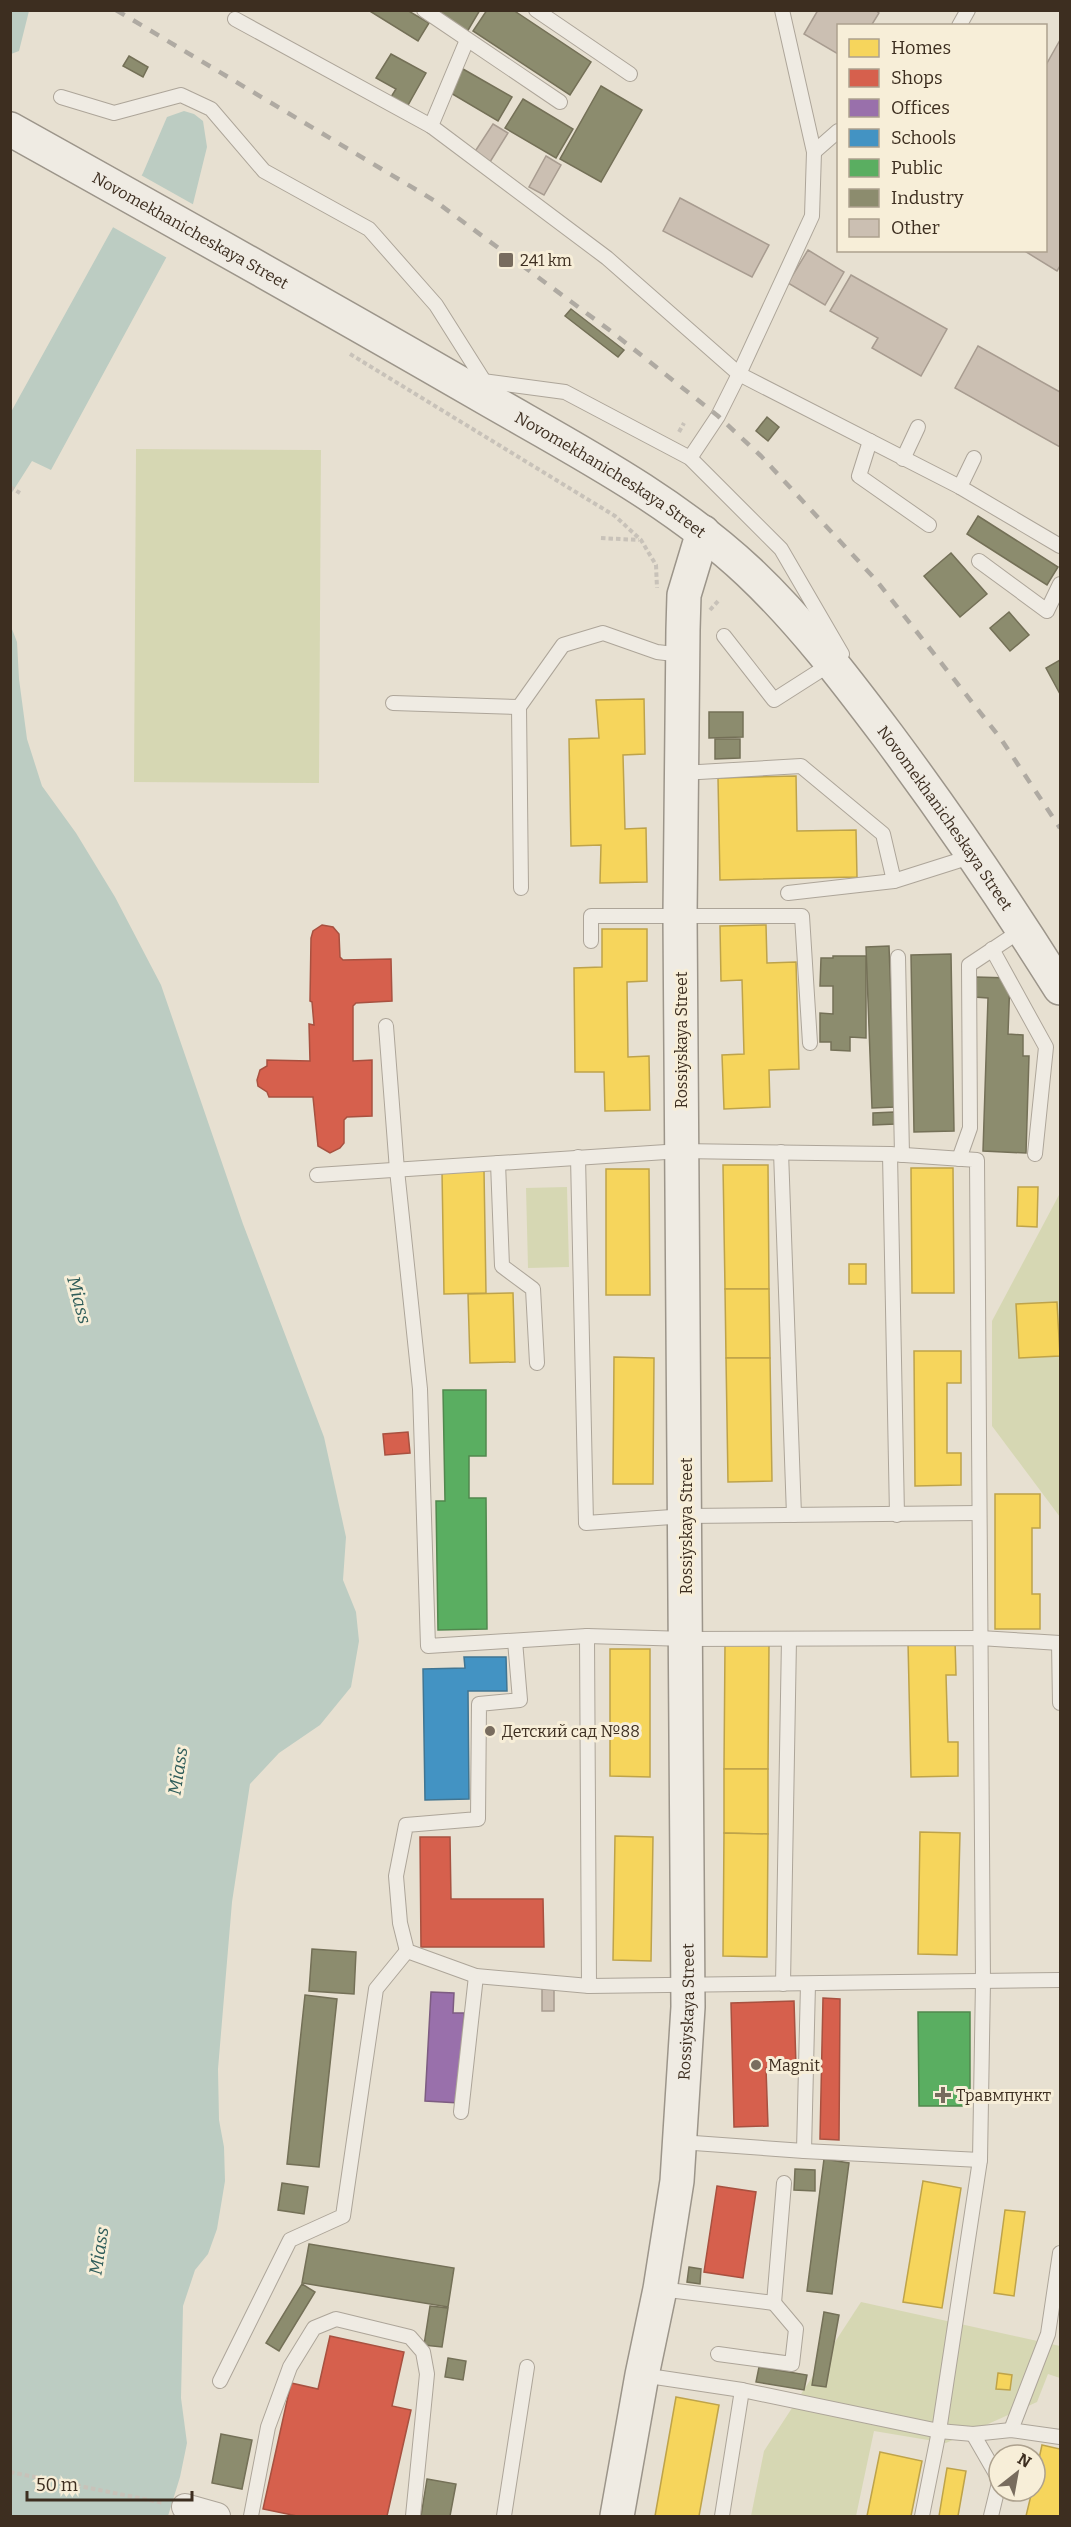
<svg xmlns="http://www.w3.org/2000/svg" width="1071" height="2527" viewBox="0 0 1071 2527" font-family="Bitter,serif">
<rect width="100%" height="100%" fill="#e7e0d1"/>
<!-- green -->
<g fill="#d6d7b3">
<polygon points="136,449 321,450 319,783 134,782"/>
<polygon points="567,1187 569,1267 528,1268 526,1188"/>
<polygon points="1060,1193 1060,1517 992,1426 992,1321"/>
<polygon points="861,2302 1060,2346 1060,2378 1048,2374 1037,2402 946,2443 874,2431 856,2516 751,2516 764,2451"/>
</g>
<!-- water -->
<g fill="#bcccc2">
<polygon points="11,10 29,11 19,51 11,54"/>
<polygon points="184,111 194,114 203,121 207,147 191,212 51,470 32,461 11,494 11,506 11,412 143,173 167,117"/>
<polygon points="10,624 17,642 19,679 27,739 42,786 76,833 115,897 161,985 243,1224 324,1437 346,1537 343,1580 356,1612 359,1641 351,1687 320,1725 279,1753 250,1784 232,1902 218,2069 219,2120 224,2147 225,2181 217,2229 208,2254 195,2270 183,2306 181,2398 187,2443 180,2477 168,2516 11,2516"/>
</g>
<!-- pier -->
<polygon fill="#e7e0d1" points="139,174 196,206 169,259 111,226"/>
<!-- homes -->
<g fill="#f6d55c" stroke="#bea34a" stroke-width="1.5">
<polygon points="644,699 645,754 623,755 625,829 646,828 647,882 600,883 601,845 571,846 569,739 599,738 596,700"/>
<polygon points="796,776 797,831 856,830 857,877 720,880 718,778"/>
<polygon points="766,925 767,963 796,962 799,1069 769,1070 770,1107 724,1109 722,1055 744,1054 742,980 721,981 720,926"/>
<polygon points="602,929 647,929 647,981 627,982 628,1057 649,1056 650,1110 605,1111 604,1072 575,1072 574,968 602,967"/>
<polygon points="723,1165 768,1165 769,1289 725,1289"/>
<polygon points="911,1168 953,1168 954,1293 912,1293"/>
<polygon points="606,1169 649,1169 650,1295 606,1295"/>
<polygon points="484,1170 486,1293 444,1294 442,1171"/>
<polygon points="1018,1187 1038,1187 1037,1227 1017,1226"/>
<rect x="849" y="1264" width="17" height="20"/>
<polygon points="725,1289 769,1289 770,1358 726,1358"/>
<polygon points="513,1293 515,1362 470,1363 468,1294"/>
<polygon points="1057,1302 1060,1356 1019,1358 1016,1304"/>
<polygon points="914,1351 961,1351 961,1383 947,1383 947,1453 961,1453 961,1485 915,1486"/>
<polygon points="614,1357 654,1358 653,1484 613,1484"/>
<polygon points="726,1358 770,1358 772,1481 728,1482"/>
<polygon points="995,1494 1040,1494 1040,1528 1032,1528 1032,1594 1040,1594 1040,1629 995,1629"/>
<polygon points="955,1640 956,1675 946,1675 948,1742 958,1742 958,1776 911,1777 908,1642"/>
<polygon points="725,1644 769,1644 768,1769 724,1769"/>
<polygon points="610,1649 650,1649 650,1777 610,1776"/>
<polygon points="724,1769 768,1769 768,1834 724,1833"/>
<polygon points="920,1832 960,1833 957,1955 918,1954"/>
<polygon points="724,1833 768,1834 767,1957 723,1956"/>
<polygon points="615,1836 653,1837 651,1961 613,1960"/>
<polygon points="923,2181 961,2188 942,2308 903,2302"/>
<polygon points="1005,2210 1025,2212 1014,2296 994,2293"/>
<polygon points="998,2373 1012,2375 1010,2390 996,2389"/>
<polygon points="676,2397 719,2405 699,2516 655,2516"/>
<polygon points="1042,2445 1060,2449 1060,2516 1026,2516 1032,2491 1035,2491 1035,2477"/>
<polygon points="880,2452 922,2461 911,2516 867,2516"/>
<polygon points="947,2468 966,2471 958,2516 939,2516"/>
</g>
<!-- shops -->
<g fill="#d6604d" stroke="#a85140" stroke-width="1.5">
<polygon points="322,925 333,927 339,934 340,957 343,960 391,959 392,1001 356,1003 353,1006 353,1061 372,1060 372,1116 347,1117 344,1120 344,1143 340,1148 330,1153 318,1146 313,1097 269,1097 267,1092 258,1086 257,1080 260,1070 267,1066 267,1060 310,1061 309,1024 314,1025 312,1002 310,1001 311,938 313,931"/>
<polygon points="408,1432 410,1453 385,1455 383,1434"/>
<polygon points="420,1837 450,1837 451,1899 543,1899 544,1947 421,1947"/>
<polygon points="823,1998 840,1999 839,2140 820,2139"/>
<polygon points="794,2001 796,2067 766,2068 768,2126 734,2127 731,2003"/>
<polygon points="717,2186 756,2192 743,2278 704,2272"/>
<polygon points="330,2336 404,2352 392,2406 411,2410 387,2516 297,2516 263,2509 291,2383 318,2389"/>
</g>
<!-- offices -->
<polygon fill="#9970ab" stroke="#7d5c81" stroke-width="1.5" points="431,1992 454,1993 453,2013 464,2013 459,2103 425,2101"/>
<!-- schools -->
<polygon fill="#4393c3" stroke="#417592" stroke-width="1.5" points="464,1657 506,1657 507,1691 468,1691 469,1799 425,1800 423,1669 465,1668"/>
<!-- public -->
<g fill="#5aae61" stroke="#51884e" stroke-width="1.5">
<polygon points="443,1390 486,1390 486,1456 469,1456 469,1498 486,1498 487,1629 438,1630 436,1501 445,1501"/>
<polygon points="918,2012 970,2012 970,2106 919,2106"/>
</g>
<!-- industry -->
<g fill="#8c8c6e" stroke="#747057" stroke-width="1.5">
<polygon points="368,10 407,10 429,23 418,41"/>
<polygon points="429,10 480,10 467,32"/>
<polygon points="487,10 513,10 591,62 570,95 473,31"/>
<polygon points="391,54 426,73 407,107 391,97 396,89 376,78"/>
<polygon points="129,56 148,67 143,77 123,66"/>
<polygon points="463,69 512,97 498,121 449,92"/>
<polygon points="601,86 642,110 601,182 560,159"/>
<polygon points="523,99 573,129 556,158 505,128"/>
<polygon points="571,309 624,350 618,357 565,316"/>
<polygon points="767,417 779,427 768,441 756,431"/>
<polygon points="978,516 1058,567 1047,585 967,534"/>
<polygon points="951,553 987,594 960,617 924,576"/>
<polygon points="1009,612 1029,635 1010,651 990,628"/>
<polygon points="1060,660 1060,694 1046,668"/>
<polygon points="709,712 743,712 743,737 709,738"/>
<polygon points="715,739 740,739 740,758 715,759"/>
<polygon points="889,946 895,1107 872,1108 866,947"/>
<polygon points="951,954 954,1131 914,1132 911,955"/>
<polygon points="833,956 866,956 866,1038 850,1037 850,1051 831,1050 831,1042 820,1042 820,1013 833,1014 833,986 820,986 821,958 833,958"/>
<polygon points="975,977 1010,978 1008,1034 1023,1035 1023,1056 1029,1056 1026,1153 983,1151 988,998 974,997"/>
<polygon points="894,1112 895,1124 873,1125 873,1113"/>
<polygon points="312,1949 356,1952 354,1994 309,1991"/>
<polygon points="305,1995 337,1999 319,2167 287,2164"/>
<polygon points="824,2159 849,2163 832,2294 807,2291"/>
<polygon points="795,2169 815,2170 815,2191 794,2190"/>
<polygon points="282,2183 308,2187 304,2214 278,2210"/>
<polygon points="309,2244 454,2268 448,2307 302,2283"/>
<polygon points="689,2267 701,2269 700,2284 687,2282"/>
<polygon points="302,2284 315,2292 279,2351 266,2343"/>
<polygon points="430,2306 448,2308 442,2347 424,2345"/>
<polygon points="824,2312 839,2315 826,2387 812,2385"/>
<polygon points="448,2358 466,2361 463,2380 445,2377"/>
<polygon points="759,2367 807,2375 804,2390 756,2382"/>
<polygon points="221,2434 252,2440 242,2489 212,2483"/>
<polygon points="427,2479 456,2484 450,2516 421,2516"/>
</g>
<!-- building -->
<g fill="#cbbfb2" stroke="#a89c90" stroke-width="1.5">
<polygon points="818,10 875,10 879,13 871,26 838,26 838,54 804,34"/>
<polygon points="1060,40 1060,266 1057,271 1023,250 1046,250 1046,65"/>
<polygon points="493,124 508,133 490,162 474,153"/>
<polygon points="546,156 561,165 544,195 529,187"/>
<polygon points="680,198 769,245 752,277 663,231"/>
<polygon points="808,250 844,272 825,305 788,283"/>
<polygon points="851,275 947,329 921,376 872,348 878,338 830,311"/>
<polygon points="978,346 1060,392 1060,447 955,388"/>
<rect x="542" y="1988" width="12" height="23"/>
</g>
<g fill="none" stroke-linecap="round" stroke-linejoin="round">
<!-- lane casing -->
<g stroke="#ada599" stroke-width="16">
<g id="lane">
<polyline points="424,10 560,102"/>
<polyline points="536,10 630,74"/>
<polyline points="235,19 431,126 607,258 739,374 960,487 1060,546"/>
<polyline points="959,26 968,10"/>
<polyline points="61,97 114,113 181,95 211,109 264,171 369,229 436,305 484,381"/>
<polyline points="431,126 467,40"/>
<polyline points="814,152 838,131"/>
<polyline points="475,380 565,392 690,458 781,549 842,654"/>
<polyline points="870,441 859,476 929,525"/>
<polyline points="690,458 718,416 739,374 812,216 814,152 782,10"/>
<polyline points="903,459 918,427"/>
<polyline points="960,487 974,458"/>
<polyline points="979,561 1047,611 1060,584"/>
<polyline points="724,636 774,700 832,663"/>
<polyline points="393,703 519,707"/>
<polyline points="682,773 801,766 883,834 894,881 973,856"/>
<polyline points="521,888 519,707 563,645 603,633 657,652 682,655"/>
<polyline points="788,893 894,881"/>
<polyline points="591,941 591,916 802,916 810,1043"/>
<polyline points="992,949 1046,1047 1035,1154"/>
<polyline points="898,957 902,1155"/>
<polyline points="386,1026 397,1170 420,1389 428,1646 587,1636 686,1639 980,1638 1060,1643"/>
<polyline points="781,1152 794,1515"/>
<polyline points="890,1154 897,1515"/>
<polyline points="578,1157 586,1523 686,1516 979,1513"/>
<polyline points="959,1159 970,1128 969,965 1023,929"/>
<polyline points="498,1163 502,1266 533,1289 537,1363"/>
<polyline points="317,1175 681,1151 890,1154 977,1160 983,1981 980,2160 939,2431 922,2516"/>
<polyline points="587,1636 589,1986"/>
<polyline points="515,1641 520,1700 479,1704 478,1819 406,1825 396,1876 400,1923 407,1951 476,1976 589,1986 1060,1980"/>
<polyline points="1059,1643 1060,1703"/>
<polyline points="783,1984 789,1639"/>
<polyline points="461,2112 476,1976"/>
<polyline points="680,2142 804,2151 980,2160"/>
<polyline points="804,2151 808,1984"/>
<polyline points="660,2289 774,2303 784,2183"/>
<polyline points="718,2354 792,2364 796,2329 774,2303"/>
<polyline points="642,2375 742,2390 939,2431 973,2434 1011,2430 1060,2437"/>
<polyline points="220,2381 290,2240 343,2216 376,1989 407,1951"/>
<polyline points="1011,2430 1048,2334 1060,2253"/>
<polyline points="973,2434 999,2479"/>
<polyline points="251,2516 268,2427 290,2367 314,2328 336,2319 410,2337 423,2352 427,2374 413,2516"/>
<polyline points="504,2516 527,2367"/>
<polyline points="722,2516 742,2390"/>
<polyline points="991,2516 999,2483"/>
</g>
</g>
<!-- street casing -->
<g stroke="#ada599" stroke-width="28">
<polyline id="street" points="185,2507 217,2516"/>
</g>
<!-- secondary casing -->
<g stroke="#9c958a" stroke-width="36">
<g id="secondary">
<path id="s1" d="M10,129C166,216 322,303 477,393C570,447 669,497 749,572C801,621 845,679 888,736C949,818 1006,902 1060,988"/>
<path id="s2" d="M617,2516L642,2375L660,2289L677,2181L688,2007L680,916L683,630L684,595L703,532"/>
</g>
</g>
<!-- path -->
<g stroke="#c8c2b9" stroke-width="4" stroke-dasharray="4.5 3" stroke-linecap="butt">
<polyline points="350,354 615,516 641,540 656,565 657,588"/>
<polyline points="679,432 684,423"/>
<polyline points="10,487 20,493"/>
<polyline points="601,538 639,540"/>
<polyline points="710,610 719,600"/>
<polyline points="10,2472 164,2503"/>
</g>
<!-- lane -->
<use href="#lane" stroke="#efebe3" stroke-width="14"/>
<!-- street -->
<use href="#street" stroke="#efebe3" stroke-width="26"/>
<!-- secondary -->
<use href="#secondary" stroke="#efebe3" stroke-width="33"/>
<!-- rail -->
<polyline stroke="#afaaa2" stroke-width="4.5" stroke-dasharray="10 10" stroke-linecap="butt" points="116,10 435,201 612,332 718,416 761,456 876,580 1001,739 1060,828"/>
</g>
<!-- markers -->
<g fill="#786c5e" stroke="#f7eed8" stroke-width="2">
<rect x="498" y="252" width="16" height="16" rx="3"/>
<circle cx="490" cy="1731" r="6"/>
<circle cx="756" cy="2065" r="6"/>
<path d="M940 2086h6v6h6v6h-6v6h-6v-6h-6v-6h6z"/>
</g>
<g text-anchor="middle" stroke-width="6" stroke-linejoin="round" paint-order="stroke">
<!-- street labels -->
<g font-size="16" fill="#3d2e20" stroke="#f7eed8">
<text dy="6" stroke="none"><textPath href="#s1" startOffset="207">Novomekhanicheskaya Street</textPath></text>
<text dy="6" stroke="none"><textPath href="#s1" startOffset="693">Novomekhanicheskaya Street</textPath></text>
<text dy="6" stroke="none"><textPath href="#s1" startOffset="1178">Novomekhanicheskaya Street</textPath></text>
<text transform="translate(681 1040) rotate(-90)" y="6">Rossiyskaya Street</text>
<text transform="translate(686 1526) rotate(-90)" y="6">Rossiyskaya Street</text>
<text dy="6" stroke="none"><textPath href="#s2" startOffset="510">Rossiyskaya Street</textPath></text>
</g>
<!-- poi labels -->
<g font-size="16" fill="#3d2e20" stroke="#f7eed8" text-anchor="start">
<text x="520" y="266">241 km</text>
<text x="502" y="1737">Детский сад №88</text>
<text x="768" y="2071">Magnit</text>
<text x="956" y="2101">Травмпункт</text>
</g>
<!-- water labels -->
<g font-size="18" font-style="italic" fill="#2f5d5a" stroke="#f7eed8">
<text transform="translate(79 1300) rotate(75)" y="6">Miass</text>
<text transform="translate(178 1771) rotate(-81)" y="6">Miass</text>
<text transform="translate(99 2251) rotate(-81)" y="6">Miass</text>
</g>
</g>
<!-- border -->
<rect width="1071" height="2527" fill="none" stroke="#3d2e20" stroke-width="24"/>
<!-- legend -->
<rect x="837" y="24" width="210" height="228" fill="#f7eed8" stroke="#ada18e" stroke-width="1.5"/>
<rect x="849" y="39" width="30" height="18" fill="#f6d55c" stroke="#ada18e" stroke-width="1.5"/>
<text x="891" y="54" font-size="18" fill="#3d2e20">Homes</text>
<rect x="849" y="69" width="30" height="18" fill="#d6604d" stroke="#ada18e" stroke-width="1.5"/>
<text x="891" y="84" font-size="18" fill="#3d2e20">Shops</text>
<rect x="849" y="99" width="30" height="18" fill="#9970ab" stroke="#ada18e" stroke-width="1.5"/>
<text x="891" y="114" font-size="18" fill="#3d2e20">Offices</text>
<rect x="849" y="129" width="30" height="18" fill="#4393c3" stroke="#ada18e" stroke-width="1.5"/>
<text x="891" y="144" font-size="18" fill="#3d2e20">Schools</text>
<rect x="849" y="159" width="30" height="18" fill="#5aae61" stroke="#ada18e" stroke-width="1.5"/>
<text x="891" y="174" font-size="18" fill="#3d2e20">Public</text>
<rect x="849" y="189" width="30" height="18" fill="#8c8c6e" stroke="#ada18e" stroke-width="1.5"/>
<text x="891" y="204" font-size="18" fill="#3d2e20">Industry</text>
<rect x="849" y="219" width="30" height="18" fill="#cbbfb2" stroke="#ada18e" stroke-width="1.5"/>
<text x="891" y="234" font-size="18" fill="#3d2e20">Other</text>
<!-- north arrow -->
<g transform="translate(1017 2473) rotate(31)"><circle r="28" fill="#f7eed8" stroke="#ada18e" stroke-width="1.5"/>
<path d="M0-4.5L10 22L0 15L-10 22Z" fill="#786c5e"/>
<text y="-9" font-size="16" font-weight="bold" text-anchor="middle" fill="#3d2e20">N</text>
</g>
<!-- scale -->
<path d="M27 2491v9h165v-9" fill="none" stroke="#3d2e20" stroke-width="3"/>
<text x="36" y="2491" font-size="18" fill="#3d2e20" stroke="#f7eed8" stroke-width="4.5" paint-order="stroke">50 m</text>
</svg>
